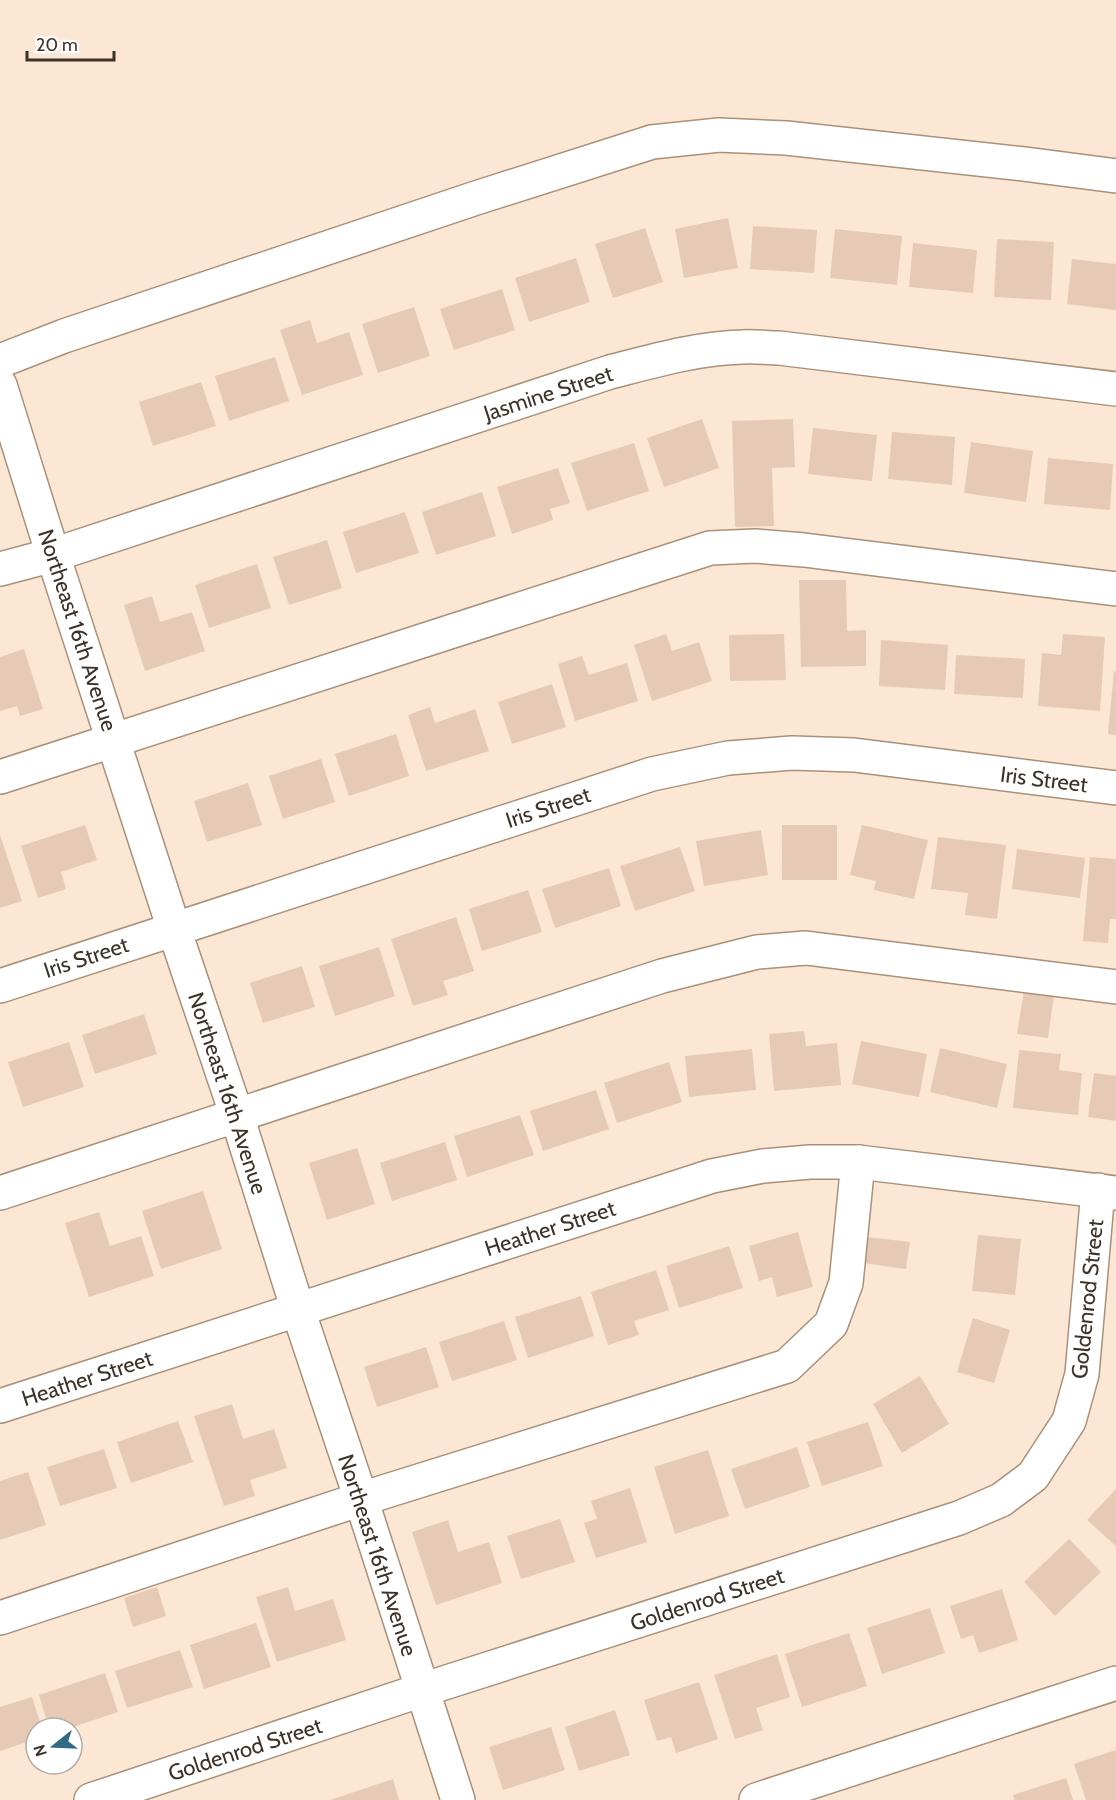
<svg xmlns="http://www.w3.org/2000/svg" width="1116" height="1800" viewBox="0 0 1116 1800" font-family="Cabin,sans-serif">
<rect width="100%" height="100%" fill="#fce7d4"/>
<!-- building -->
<g fill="#e7cab5">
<polygon points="728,218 738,268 684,278 675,229"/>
<polygon points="753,226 817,230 814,273 750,269"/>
<polygon points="645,228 663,282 613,298 595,244"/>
<polygon points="835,229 902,236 897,285 830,278"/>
<polygon points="997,239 1054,242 1051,300 994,297"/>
<polygon points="913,243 977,250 973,293 909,287"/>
<polygon points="576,258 590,302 529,322 515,278"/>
<polygon points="1072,259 1116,264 1116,310 1067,304"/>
<polygon points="502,289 515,330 454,350 440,309"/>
<polygon points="414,307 430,356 378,373 362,324"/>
<polygon points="310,320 317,343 349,332 363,375 302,395 280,330"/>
<polygon points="275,357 289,401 229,421 215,376"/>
<polygon points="201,382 216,426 153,446 139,402"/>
<polygon points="702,419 719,468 664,487 647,438"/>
<polygon points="793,419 795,467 772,468 774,526 735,527 732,421"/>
<polygon points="813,428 877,435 872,481 808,474"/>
<polygon points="892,432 955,437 952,485 888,479"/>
<polygon points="971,442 1033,451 1026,502 964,493"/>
<polygon points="634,443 649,491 587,511 571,463"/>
<polygon points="1048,458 1113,464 1110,510 1044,504"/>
<polygon points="558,468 570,503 550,509 553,520 512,534 497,487"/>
<polygon points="482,492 496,536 436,555 422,512"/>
<polygon points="405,512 419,553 356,573 343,532"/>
<polygon points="327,540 342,588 289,605 273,557"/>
<polygon points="257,564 271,608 209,628 195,585"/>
<polygon points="799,580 846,580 847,631 866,630 866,666 801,667"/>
<polygon points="152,596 160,622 192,612 205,651 145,671 124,605"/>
<polygon points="666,634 672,651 699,642 712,681 652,701 634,645"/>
<polygon points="784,634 786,680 730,681 729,635"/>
<polygon points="1063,634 1105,637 1100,711 1038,706 1042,653 1061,655"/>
<polygon points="881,640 948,645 945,690 879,686"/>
<polygon points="24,649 43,709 20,716 17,706 0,711 0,657"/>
<polygon points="956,655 1025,659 1023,698 954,694"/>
<polygon points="582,656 589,675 627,663 638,701 575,721 558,664"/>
<polygon points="1114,671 1116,671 1116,735 1108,734"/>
<polygon points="552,684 566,727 512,744 498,702"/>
<polygon points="430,707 435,723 475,709 489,751 426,771 408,715"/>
<polygon points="396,734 409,776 349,796 335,754"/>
<polygon points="321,759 335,802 283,819 269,776"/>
<polygon points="248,783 262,825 207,842 194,801"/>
<polygon points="85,825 97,860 61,872 66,889 38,898 21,846"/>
<rect x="782" y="825" width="55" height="55"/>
<polygon points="862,825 928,840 914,899 874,890 876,881 850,875"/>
<polygon points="761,830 768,875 704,886 696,841"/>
<polygon points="0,835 22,901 0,908"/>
<polygon points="938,837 1006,845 997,919 965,915 968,893 931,889"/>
<polygon points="680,847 695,891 635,911 620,866"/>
<polygon points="1017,849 1085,858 1080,898 1012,889"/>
<polygon points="1090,857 1116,859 1116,919 1110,919 1108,943 1083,941"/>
<polygon points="609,868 621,906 555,928 542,889"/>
<polygon points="528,890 542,932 482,951 469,909"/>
<polygon points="456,917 474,971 443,981 448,995 413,1006 391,939"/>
<polygon points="379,947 395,996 335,1016 319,966"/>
<polygon points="302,966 315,1007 263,1023 250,983"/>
<polygon points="1024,991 1054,995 1048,1038 1017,1034"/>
<polygon points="144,1014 157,1054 95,1074 82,1035"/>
<polygon points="804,1031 806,1046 837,1043 841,1085 774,1091 769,1034"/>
<polygon points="861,1041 927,1054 919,1097 852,1084"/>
<polygon points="69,1042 84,1087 23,1107 8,1062"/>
<polygon points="940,1048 1007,1064 997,1108 930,1092"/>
<polygon points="752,1049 756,1090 689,1097 685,1056"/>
<polygon points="1019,1050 1061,1054 1059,1070 1082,1073 1078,1115 1013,1108"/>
<polygon points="669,1062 682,1102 617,1123 604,1083"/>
<polygon points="1094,1073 1116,1076 1116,1121 1088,1117"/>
<polygon points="596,1090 609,1129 543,1151 530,1111"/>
<polygon points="520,1115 534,1155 467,1177 454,1136"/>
<polygon points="445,1142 457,1180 392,1201 380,1163"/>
<polygon points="357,1148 375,1204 327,1220 309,1163"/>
<polygon points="203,1191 222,1249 161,1269 142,1211"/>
<polygon points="99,1212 110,1246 141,1236 154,1276 89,1297 65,1223"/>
<polygon points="798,1232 813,1287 777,1297 772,1277 759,1281 749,1246"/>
<polygon points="978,1235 1021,1239 1015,1295 972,1291"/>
<polygon points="866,1237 910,1242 906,1269 863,1263"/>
<polygon points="729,1246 743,1288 679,1308 666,1266"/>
<polygon points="656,1270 669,1310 634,1321 639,1335 608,1345 591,1292"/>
<polygon points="581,1296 594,1336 528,1358 515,1317"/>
<polygon points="973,1318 1010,1330 994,1383 957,1372"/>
<polygon points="504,1321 517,1360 452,1381 439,1342"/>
<polygon points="426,1347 439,1387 377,1407 364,1367"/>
<polygon points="920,1376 949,1424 902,1453 873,1404"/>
<polygon points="232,1404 243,1439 274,1429 287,1468 250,1480 255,1496 224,1506 194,1416"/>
<polygon points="178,1421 193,1462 131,1483 117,1442"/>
<polygon points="868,1422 883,1466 822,1486 807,1442"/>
<polygon points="797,1447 810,1487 745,1509 731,1469"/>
<polygon points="104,1449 117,1488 60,1506 47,1467"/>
<polygon points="708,1450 729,1516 675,1534 654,1467"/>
<polygon points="28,1472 46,1525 0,1540 0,1481"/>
<polygon points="630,1488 647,1542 596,1558 584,1523 597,1519 591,1501"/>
<polygon points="1116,1489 1116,1546 1087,1520"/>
<polygon points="560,1519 575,1562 521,1579 507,1536"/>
<polygon points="448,1520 458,1552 489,1542 502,1583 436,1605 412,1532"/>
<polygon points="1069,1539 1101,1572 1055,1616 1024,1582"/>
<polygon points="157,1587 166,1616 133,1627 124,1598"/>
<polygon points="288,1587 295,1611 333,1599 346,1640 277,1662 256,1597"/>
<polygon points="1002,1589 1018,1640 979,1653 973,1635 961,1639 950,1606"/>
<polygon points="930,1608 945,1653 882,1674 867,1628"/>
<polygon points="256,1623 271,1667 204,1689 190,1645"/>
<polygon points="849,1633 867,1686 802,1707 785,1654"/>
<polygon points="180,1650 193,1687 127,1708 115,1671"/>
<polygon points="777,1654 790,1697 756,1708 763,1730 735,1739 714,1675"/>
<polygon points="105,1673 118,1712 70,1728 49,1728 39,1695"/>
<polygon points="699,1682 718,1739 676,1753 671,1737 657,1741 644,1700"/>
<polygon points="32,1697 42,1728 36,1728 36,1739 0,1751 0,1707"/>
<polygon points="615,1710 630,1755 579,1771 565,1727"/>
<polygon points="551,1727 565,1770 503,1790 489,1747"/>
<polygon points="1116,1750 1116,1800 1086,1800 1074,1764"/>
<polygon points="1066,1778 1073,1800 1014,1800 1013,1795"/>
<polygon points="393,1779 399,1800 330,1800"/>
</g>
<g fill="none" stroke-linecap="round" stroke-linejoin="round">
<!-- minor casing -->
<g stroke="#a9907a" stroke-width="36">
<g id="minor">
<polyline points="0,361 64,336 476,198 652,142 719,135 786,138 1024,164 1116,176"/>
<polyline points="0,385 53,555 174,929 237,1116 298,1310 361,1499 458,1800"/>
<path d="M0,569L53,555L610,372C653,361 698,348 742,347C755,346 767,348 779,348L1116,389"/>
<polyline points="0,777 710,548 755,546 804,550 1116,589"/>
<polyline points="0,986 652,774 728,758 792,753 854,755 1116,788"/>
<polyline points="0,1193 662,976 757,952 806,948 1116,987"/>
<polyline points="0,1406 712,1176 763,1166 810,1162 858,1162 1116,1193"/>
<polyline points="0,1618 361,1499 787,1366 831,1324 846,1283 858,1162"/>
<polyline points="91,1800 422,1690 959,1518 1001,1500 1033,1476 1069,1421 1082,1374 1098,1190"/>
<polyline points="756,1800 1116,1683"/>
</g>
</g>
<!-- minor -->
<use href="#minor" stroke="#fff" stroke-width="33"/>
</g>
<g text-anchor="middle" stroke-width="4.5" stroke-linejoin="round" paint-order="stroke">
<!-- street labels -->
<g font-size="22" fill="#3c3229" stroke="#fff">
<text transform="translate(548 393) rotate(-18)" y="8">Jasmine Street</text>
<text transform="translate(78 630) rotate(72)" y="8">Northeast 16th Avenue</text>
<text transform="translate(1044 779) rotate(7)" y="8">Iris Street</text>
<text transform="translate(548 807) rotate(-18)" y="8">Iris Street</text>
<text transform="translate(86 957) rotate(-18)" y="8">Iris Street</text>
<text transform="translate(228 1093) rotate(72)" y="8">Northeast 16th Avenue</text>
<text transform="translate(550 1228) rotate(-18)" y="8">Heather Street</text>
<text transform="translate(1087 1299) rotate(-84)" y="8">Goldenrod Street</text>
<text transform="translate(87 1378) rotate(-18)" y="8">Heather Street</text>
<text transform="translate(378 1555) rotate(72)" y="8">Northeast 16th Avenue</text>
<text transform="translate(707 1599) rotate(-18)" y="8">Goldenrod Street</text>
<text transform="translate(245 1749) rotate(-18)" y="8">Goldenrod Street</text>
</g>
</g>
<!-- north arrow -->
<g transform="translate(54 1746) rotate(252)"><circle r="28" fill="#ffffff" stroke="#b1ada9" stroke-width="1.5"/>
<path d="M0-4.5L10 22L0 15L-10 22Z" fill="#326a84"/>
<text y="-9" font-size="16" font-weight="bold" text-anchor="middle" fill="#3c3229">N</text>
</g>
<!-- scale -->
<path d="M27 51v9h87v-9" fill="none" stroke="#3c3229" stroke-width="3"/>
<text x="36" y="51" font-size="18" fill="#3c3229" stroke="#ffffff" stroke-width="4.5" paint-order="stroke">20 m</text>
</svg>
